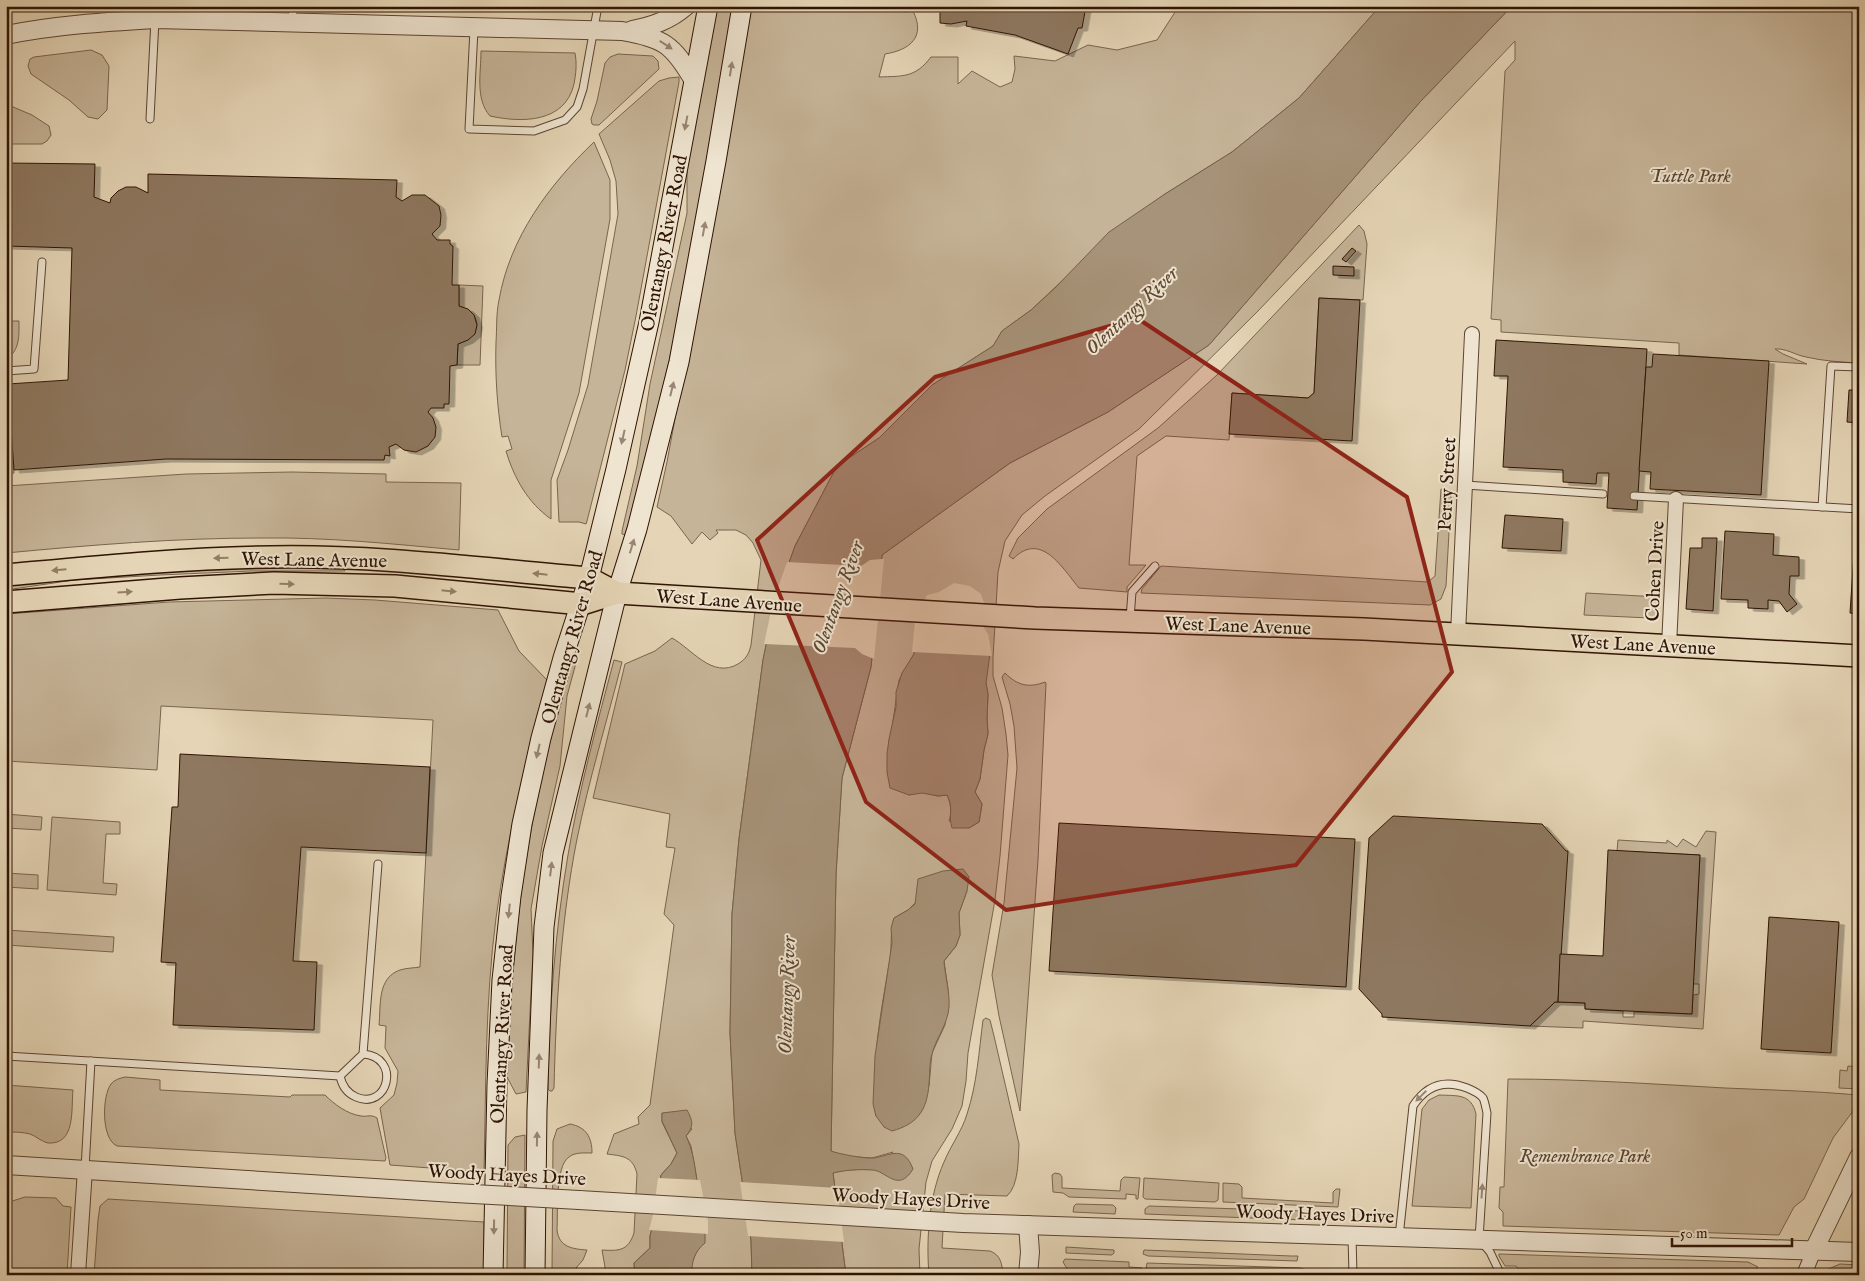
<svg xmlns="http://www.w3.org/2000/svg" width="1865" height="1281" viewBox="0 0 1865 1281" font-family="'IM FELL English',serif">
<defs>
<filter id="shadow"><feDropShadow dx="5.5" dy="3" stdDeviation="0" flood-color="#0004"/></filter>
</defs>
<rect width="100%" height="100%" fill="#e5d5b6"/>
<filter id="stains"><feTurbulence type="fractalNoise" baseFrequency=".004" numOctaves="4"/><feColorMatrix values="0 0 0 0 .2 0 0 0 0 .09 0 0 0 0 .02 0 0 0 .5 -.17"/></filter>
<radialGradient id="worn" r=".72"><stop offset=".6" stop-color="#630" stop-opacity="0"/><stop offset="1" stop-color="#630" stop-opacity=".3"/></radialGradient>
<!-- green -->
<g fill="#c6b498" stroke="#7a644e" fill-rule="evenodd">
<polygon points="717,6 734,6 681,308 662,392 626,535 622,534 622,531 637,466 650,384 687,213 687,169"/>
<path d="M751,6H900L904,12L913,11C926,37 910,50 885,54L879,77C903,76 915,78 931,57H958V84L972,71L1000,87L1012,82L1015,69L1014,56L1055,61L1088,45L1117,50L1157,40L1179,6H1380L1299,98L1232,152L1165,194L1140,212L1080,264L1031,310L1002,331L993,346L932,385L879,438L837,466L795,546L775,602L763,660L739,839L732,914L730,1033L735,1133L751,1240L752,1275H692L691,1265L698,1248L696,1175L691,1146L686,1136L692,1129L662,1113V1122L677,1153L671,1164L661,1175L655,1216L650,1236V1248L634,1263L635,1275H604L605,1267L602,1250C619,1251 628,1251 634,1233L637,1174C633,1156 622,1156 607,1154L614,1134L639,1124L638,1117L650,1105L674,925L664,914L675,848L666,847L670,814L593,798L625,664L655,651L672,638C692,649 712,679 738,664C746,659 749,654 751,645L761,560L753,543L746,535L736,530H716L718,533L710,540L702,532L692,544L671,516L657,507L667,462Z"/>
<path d="M1512,6H1859V363C1841,362 1823,361 1806,357C1795,355 1786,348 1775,349L1783,354L1807,364L1679,355V343L1501,332V320L1491,319L1505,71L1515,60V41L1258,311L1139,429L1045,496L1022,515L1005,541L998,572L993,658V676L1002,708L1006,734L1008,755L1000,856L995,900L968,1053L966,1081L962,1106L952,1129L932,1161L926,1182L919,1249L920,1275H846L833,1173L846,1170L874,1169L893,1152L872,1158L843,1156L831,1151L836,874L842,778L871,667L882,555L1010,463L1108,412L1209,345L1420,102ZM917,630L986,683L988,694L987,718L988,734L984,750L980,779L975,792L982,804L979,822L969,828L949,821C952,811 951,804 947,795L938,796L922,792L909,795L893,721L899,680L914,654ZM967,891L959,913L960,935L956,946L944,961L948,989L945,1025L932,1053L929,1086L876,1116C873,1104 875,1094 875,1081C875,1040 883,1000 890,959C892,945 890,931 894,918L908,910L915,903Z"/>
<polygon points="91,50 102,55 109,66 107,110 98,119 88,117 69,100 31,74 28,66 30,59 34,57"/>
<path d="M481,51L575,53C577,64 576,73 574,84C565,123 522,123 490,116C475,99 481,73 481,51Z"/>
<polygon points="618,54 653,56 658,61 659,69 599,125 594,125 592,124 591,119 597,101 605,63 610,57"/>
<polygon points="679,77 679,82 636,316 625,370 587,521 586,524 579,522 559,522 557,480 568,450 588,385 618,214 616,181 610,160 599,134 659,81 669,78"/>
<polygon points="6,104 32,115 49,126 51,135 47,141 42,144 6,144"/>
<path d="M594,142L610,180V219L579,393L551,480V519C528,503 514,478 506,451L512,449L508,436L502,437C497,406 495,374 496,342C497,328 496,314 499,300C510,237 549,185 594,142Z"/>
<path d="M1359,225L1364,231L1367,244L1363,300L1319,298L1314,393L1308,398L1232,393L1229,440L1166,436L1137,456L1129,565H1146L1127,587V592L1079,588C1063,569 1041,530 1013,559L1009,556L1018,538L1047,509L1158,428L1217,375Z"/>
<path d="M459,285L483,286L480,365H457L458,344C482,335 484,315 459,306Z"/>
<path d="M6,321H19C19,336 20,351 6,359Z"/>
<polygon points="6,382 14,473 6,474"/>
<path d="M292,472L386,474V482L461,483L459,550C393,544 327,537 261,538C176,538 91,545 6,553V486L186,474Z"/>
<polygon points="1441,489 1446,490 1451,497 1446,586 1441,599 1430,605 1141,593 1142,589 1161,566 1428,582 1435,576"/>
<polygon points="236,564 345,567 345,571 251,571 160,575 74,580 6,590 6,584"/>
<polygon points="1586,593 1659,597 1657,615 1650,618 1584,615"/>
<path d="M326,598L375,600L498,610L519,651L547,680C527,758 507,837 496,918C485,1002 486,1087 484,1172L390,1165L380,1108L394,1095L397,1083L398,1071L385,1048L386,1026L379,1025C381,1005 377,978 400,970C406,968 414,968 420,967L433,720L161,706L157,770L6,761V614L169,602Z"/>
<path d="M573,659L575,660L576,663L567,696L560,766L542,846L531,909L533,953L526,1092L516,1094L507,1077C511,998 515,919 529,842C539,781 555,721 571,661Z"/>
<path d="M614,660L622,662C607,721 589,779 577,839C561,920 556,1005 554,1088L552,1091H550L548,1089C549,1011 555,932 568,855C579,790 597,724 614,660Z"/>
<path d="M1005,673C1018,686 1029,688 1045,682L1046,683L1038,860L1020,1111L999,1016L992,975L1004,903L1017,768L1014,726L1010,704L1002,677Z"/>
<polygon points="6,814 42,817 41,830 6,828"/>
<polygon points="52,817 120,822 120,834 106,834 103,883 117,884 116,895 47,890"/>
<polygon points="1706,831 1716,832 1703,1029 1583,1021 1583,1028 1530,1026 1555,1002 1585,1003 1585,1009 1623,1011 1623,1017 1634,1017 1634,1012 1692,1014 1693,995 1699,994 1699,984 1693,984 1700,855 1617,851 1618,840 1667,843 1667,840 1677,847 1683,839 1696,847"/>
<polygon points="6,873 38,875 38,889 6,887"/>
<polygon points="6,930 114,937 113,952 6,945"/>
<path d="M986,1018L990,1020L994,1036L1019,1144C1018,1160 1019,1185 1007,1196L945,1194L942,1248L990,1251C1001,1255 1002,1264 1003,1275H929C926,1238 929,1196 944,1162C951,1145 962,1131 967,1114C977,1084 979,1051 983,1020Z"/>
<polygon points="1848,1066 1859,1067 1859,1089 1839,1088 1840,1070 1847,1071"/>
<path d="M125,1077L160,1080V1090L290,1097L292,1095H325C334,1104 347,1114 361,1116C367,1117 371,1114 377,1118L386,1158L385,1161L117,1146C101,1139 102,1096 111,1084C114,1080 120,1078 125,1077Z"/>
<path d="M1508,1079C1581,1079 1653,1084 1725,1088C1770,1090 1814,1091 1859,1095V1103L1833,1138L1804,1199L1794,1207L1779,1235L1503,1226V1212L1499,1208L1500,1187H1504Z"/>
<path d="M6,1085L73,1090C71,1109 76,1145 48,1143C42,1142 36,1136 30,1134C23,1132 14,1132 6,1132Z"/>
<path d="M1439,1095C1457,1096 1471,1093 1476,1114L1471,1208L1412,1206L1422,1109L1429,1100Z"/>
<path d="M570,1124C586,1127 592,1137 592,1153C584,1153 575,1152 569,1157C555,1166 558,1213 557,1230C559,1247 572,1249 587,1250L583,1260L576,1268L582,1275H552L553,1141L557,1129Z"/>
<polygon points="525,1135 524,1275 507,1275 508,1145 515,1137"/>
<polygon points="1055,1173 1060,1174 1062,1177 1062,1188 1120,1191 1121,1180 1124,1177 1140,1178 1138,1199 1136,1199 1136,1195 1126,1194 1126,1199 1069,1197 1063,1193 1053,1192 1052,1175"/>
<polygon points="1144,1178 1219,1183 1218,1200 1215,1202 1145,1199 1143,1197"/>
<polygon points="1223,1183 1239,1184 1242,1187 1242,1198 1333,1203 1333,1192 1336,1189 1340,1189 1338,1207 1223,1202"/>
<polygon points="25,1197 56,1198 63,1206 71,1207 67,1275 19,1275 6,1272 6,1203"/>
<polygon points="108,1199 484,1222 484,1275 94,1275 98,1220 100,1206"/>
<polygon points="1076,1204 1113,1205 1116,1208 1115,1214 1073,1212 1074,1206"/>
<polygon points="1149,1206 1302,1211 1305,1213 1305,1220 1145,1214 1145,1209"/>
<polygon points="1066,1247 1114,1250 1114,1253 1112,1255 1066,1253"/>
<polygon points="1144,1250 1291,1256 1298,1256 1297,1261 1148,1256 1143,1254"/>
<polygon points="1499,1254 1748,1262 1758,1267 1751,1275 1518,1269 1516,1266 1505,1266 1499,1256"/>
<polygon points="1065,1259 1129,1262 1129,1267 1142,1268 1141,1275 1071,1275 1063,1262"/>
<polygon points="1147,1263 1300,1268 1311,1271 1316,1275 1145,1275"/>
<polygon points="1840,1264 1859,1265 1859,1275 1820,1275 1826,1270"/>
</g>
<!-- water -->
<g fill="#a79379" stroke="#77604a">
<path d="M1380,6H1512L1420,102L1209,345L1108,412L1010,463L882,555L871,667L842,778L836,874L831,1151C839,1154 866,1159 874,1158C891,1155 904,1145 913,1169C898,1194 886,1170 872,1170C859,1169 845,1170 833,1173L846,1275H752L751,1240L735,1133L730,1033L732,914L739,839L763,660L775,602L795,546L837,466L879,438L932,385L993,346L1002,331L1031,310L1055,288L1109,232L1165,194L1232,152L1299,98Z"/>
<path d="M979,625L990,654L986,683L988,694L987,718L988,734L984,750L980,779L975,792L982,804L979,822L969,828H952C948,816 954,808 947,795L938,796L922,793L909,795L890,788L887,772V754L889,739L896,707V692L902,673L914,654L917,630Z"/>
<path d="M963,869L969,877L967,891L959,913L960,935L956,946L944,961C945,976 950,992 949,1007C948,1024 936,1038 932,1054C929,1064 930,1074 929,1084C927,1111 917,1124 892,1131L884,1127L876,1116L873,1104L875,1056L892,943L891,928L894,918L908,910L915,904L918,879L943,871Z"/>
<path d="M687,1110C693,1121 694,1126 686,1136C692,1149 694,1160 696,1174C700,1200 706,1215 705,1243C695,1251 691,1262 692,1275H635L634,1263L650,1248V1236L655,1216L661,1175L671,1164L677,1153L662,1121V1113Z"/>
</g>
<!-- pier -->
<g fill="#e5d5b6">
<polygon points="882,559 884,559 874,659 862,654 855,648 764,644 773,602 787,562 861,566 870,560"/>
<polygon points="954,583 970,586 981,594 984,603 982,625 988,634 992,656 912,652 915,621 927,595 939,592"/>
<polygon points="658,1178 700,1180 708,1221 708,1234 649,1230 653,1215"/>
<polygon points="740,1182 837,1188 844,1242 748,1236"/>
</g>
<!-- building -->
<g fill="#8e7860" stroke="#2f1403" filter="url(#shadow)">
<polygon points="940,6 1086,6 1082,28 1078,28 1068,54 1015,35 966,26 967,21 951,24 940,23"/>
<polygon points="6,163 95,164 94,197 110,203 111,198 118,191 126,187 136,187 148,193 148,174 397,180 396,197 402,201 412,195 425,195 439,206 441,215 440,226 432,234 437,240 450,240 450,244 453,246 452,285 459,285 459,306 468,309 474,315 477,325 475,334 468,340 458,344 457,365 450,366 449,404 444,404 444,408 431,408 428,412 433,418 436,427 435,437 428,446 416,452 404,450 396,444 389,447 390,456 385,455 384,460 166,459 14,470 8,384 68,380 72,248 6,246"/>
<polygon points="1352,248 1356,251 1346,262 1342,259"/>
<polygon points="1333,266 1354,267 1354,276 1333,275"/>
<polygon points="1319,298 1360,300 1352,441 1229,434 1232,393 1308,398 1314,393"/>
<polygon points="1496,340 1647,349 1637,510 1607,508 1609,473 1597,473 1596,484 1563,482 1563,470 1503,467 1508,376 1494,376"/>
<polygon points="1653,354 1769,361 1761,495 1650,489 1651,472 1639,471 1646,367 1652,367"/>
<polygon points="1849,390 1859,390 1859,423 1847,422"/>
<polygon points="1505,515 1563,519 1561,551 1502,548"/>
<polygon points="1725,531 1774,534 1773,555 1799,557 1799,576 1790,576 1789,594 1797,604 1787,612 1779,601 1768,600 1768,609 1748,608 1748,600 1721,599"/>
<polygon points="1702,538 1717,538 1713,611 1686,609 1690,548 1702,548"/>
<polygon points="1855,538 1859,538 1859,614 1850,613"/>
<polygon points="180,754 430,767 426,853 301,847 293,961 317,962 314,1030 173,1025 176,963 161,962 172,807 178,807"/>
<polygon points="1393,816 1542,824 1566,851 1568,851 1558,1002 1555,1002 1530,1026 1382,1017 1382,1014 1359,989 1369,838"/>
<polygon points="1059,823 1355,839 1346,987 1049,971"/>
<polygon points="1608,850 1700,855 1692,1014 1585,1009 1585,1003 1558,1002 1560,954 1603,956"/>
<polygon points="1769,917 1839,922 1831,1053 1761,1049"/>
</g>
<g fill="none" stroke-linecap="round" stroke-linejoin="round">
<!-- service casing -->
<g stroke="#5c4430" stroke-width="9">
<g id="service">
<polyline points="292,22 293,6"/>
<polyline points="474,29 469,129 534,131 565,120 577,107 583,89 598,6"/>
<polyline points="150,119 155,19"/>
<polyline points="6,371 34,369 42,262"/>
<polyline points="1465,485 1603,494"/>
<polyline points="1634,496 1859,509"/>
<polyline points="1822,507 1831,366 1859,367"/>
<polyline points="1130,619 1132,592 1155,566"/>
<polyline points="6,1056 340,1076 363,1054 378,864"/>
<path d="M340,1076C342,1086 347,1093 356,1097C388,1111 402,1057 363,1054"/>
<polyline points="85,1169 91,1061"/>
<polyline points="1352,1236 1353,1275"/>
<path d="M1399,1237L1413,1106C1426,1086 1444,1079 1467,1088C1472,1090 1479,1093 1483,1098C1485,1102 1486,1109 1487,1113L1479,1239L1490,1252L1501,1275"/>
</g>
</g>
<!-- minor casing -->
<g stroke="#5c4430" stroke-width="16">
<g id="minor">
<polyline points="1458,634 1472,334"/>
<polyline points="1669,646 1676,499"/>
<polyline points="78,1275 85,1169"/>
<polyline points="1804,1275 1814,1250"/>
</g>
</g>
<!-- tertiary casing -->
<g stroke="#5c4430" stroke-width="20">
<g id="tertiary">
<path d="M632,30C653,26 670,20 686,6"/>
<path d="M6,35C55,25 105,22 155,19L622,31C664,39 672,43 694,81"/>
<polyline points="6,1165 455,1193"/>
<polyline points="579,1200 963,1223 1859,1252"/>
<polyline points="1028,1225 1030,1252 1028,1275"/>
<polyline points="1814,1250 1859,1157"/>
</g>
</g>
<!-- secondary casing -->
<g stroke="#2f1403" stroke-width="21">
<g id="secondary">
<polyline points="493,1275 497,1084 502,980 511,896 522,824 541,738 563,658 589,578 616,469 649,322 708,6"/>
<polyline points="535,1275 537,1110 544,927 553,853 617,593 637,529 679,362 716,161 742,6"/>
</g>
</g>
<!-- primary casing -->
<g stroke="#2f1403" stroke-width="24">
<g id="primary">
<path d="M6,575C94,567 183,558 271,557C378,555 483,569 589,578L617,593"/>
<polyline points="6,602 180,588 274,583 395,586 582,604 617,593 1035,618 1364,629 1859,656"/>
</g>
</g>
<!-- service -->
<use href="#service" stroke="#eee4d0" stroke-width="7"/>
<!-- minor -->
<use href="#minor" stroke="#eee4d0" stroke-width="14"/>
<!-- tertiary -->
<use href="#tertiary" stroke="#eee4d0" stroke-width="18"/>
<!-- secondary -->
<use href="#secondary" stroke="#eee4d0" stroke-width="19"/>
<!-- primary -->
<use href="#primary" stroke="#e5d5b6" stroke-width="21"/>
<!-- tertiary-bridge casing -->
<g stroke="#5c4430" stroke-width="20" stroke-linecap="butt">
<polyline id="tertiary-bridge" points="455,1193 579,1200"/>
</g>
<!-- tertiary-bridge -->
<use href="#tertiary-bridge" stroke="#eee4d0" stroke-width="18"/>
</g>
<!-- one-way arrows -->
<defs><path id="oneway-solid" d="M-6-.8H1V-3.2L6.5 0L1 3.2V.8H-6Z" transform="scale(1.25)"/></defs>
<g fill="#988674">
<use href="#oneway-solid" transform="translate(666 45) rotate(33)"/>
<use href="#oneway-solid" transform="translate(731 69) rotate(-81)"/>
<use href="#oneway-solid" transform="translate(686 123) rotate(101)"/>
<use href="#oneway-solid" transform="translate(704 229) rotate(-80)"/>
<use href="#oneway-solid" transform="translate(672 389) rotate(-76)"/>
<use href="#oneway-solid" transform="translate(623 437) rotate(103)"/>
<use href="#oneway-solid" transform="translate(632 546) rotate(-73)"/>
<use href="#oneway-solid" transform="translate(588 710) rotate(-76)"/>
<use href="#oneway-solid" transform="translate(538 751) rotate(103)"/>
<use href="#oneway-solid" transform="translate(551 869) rotate(-83)"/>
<use href="#oneway-solid" transform="translate(509 911) rotate(96)"/>
<use href="#oneway-solid" transform="translate(539 1061) rotate(-88)"/>
<use href="#oneway-solid" transform="translate(1421 1096) rotate(135)"/>
<use href="#oneway-solid" transform="translate(537 1139) rotate(-89)"/>
<use href="#oneway-solid" transform="translate(1482 1191) rotate(-86)"/>
<use href="#oneway-solid" transform="translate(494 1227) rotate(91)"/>
</g>
<g fill="#937e65">
<use href="#oneway-solid" transform="translate(221 558) rotate(178)"/>
<use href="#oneway-solid" transform="translate(59 570) rotate(175)"/>
<use href="#oneway-solid" transform="translate(540 574) rotate(-174)"/>
<use href="#oneway-solid" transform="translate(287 584) rotate(1)"/>
<use href="#oneway-solid" transform="translate(449 591) rotate(6)"/>
<use href="#oneway-solid" transform="translate(125 592) rotate(-4)"/>
</g>
<!-- marked area -->
<path fill="#8f2418" fill-opacity="0.2" stroke="#8f2418" stroke-width="4" stroke-linejoin="round" d="M1137,318L1407,497L1452,672L1296,865L1006,910L866,802L757,540L935,377Z"/>
<g text-anchor="middle" stroke-width="4" stroke-linejoin="round" paint-order="stroke">
<!-- park labels -->
<g font-size="19" font-style="italic" fill="#5c4430" stroke="#eee4d0">
<text x="1690" y="182">Tuttle Park</text>
<text x="1585" y="1162">Remembrance Park</text>
</g>
<!-- street labels -->
<g font-size="19" fill="#2f1403" stroke="#eee4d0">
<text transform="translate(663 243) rotate(-79)" y="7">Olentangy River Road</text>
<text transform="translate(1446 484) rotate(-87)" y="7">Perry Street</text>
<text transform="translate(314 559) rotate(1)" y="7">West Lane Avenue</text>
<text transform="translate(1654 571) rotate(-87)" y="7">Cohen Drive</text>
<text transform="translate(729 600) rotate(4)" y="7">West Lane Avenue</text>
<text transform="translate(1238 625) rotate(2)" y="7">West Lane Avenue</text>
<text transform="translate(571 637) rotate(-74)" y="7">Olentangy River Road</text>
<text transform="translate(1643 644) rotate(3)" y="7">West Lane Avenue</text>
<text transform="translate(501 1034) rotate(-87)" y="7">Olentangy River Road</text>
<text transform="translate(507 1174) rotate(3)" y="7">Woody Hayes Drive</text>
<text transform="translate(911 1198) rotate(3)" y="7">Woody Hayes Drive</text>
<text transform="translate(1315 1213) rotate(2)" y="7">Woody Hayes Drive</text>
</g>
<!-- water labels -->
<g font-size="20" font-style="italic" fill="#5f4732" stroke="#eee4d0">
<text transform="translate(1131 310) rotate(-43)" y="7">Olentangy River</text>
<text transform="translate(837 597) rotate(-70)" y="7">Olentangy River</text>
<text transform="translate(786 995) rotate(-88)" y="7">Olentangy River</text>
</g>
</g>
<!-- margin -->
<rect width="1865" height="1281" fill="none" stroke="#e5d5b6" stroke-width="25"/>
<rect x="8" y="8" width="1850" height="1266" fill="none" stroke="#2f1403" stroke-width="2.5"/>
<rect x="12" y="12" width="1840" height="1256" fill="none" stroke="#2f1403"/>
<!-- scale -->
<path d="M1672 1238v8h120v-8" fill="none" stroke="#2f1403" stroke-width="2.5"/>
<text x="1680" y="1238" font-size="15" fill="#2f1403" stroke="#eee4d0" stroke-width="4" paint-order="stroke">50 m</text>
<rect width="100%" height="100%" filter="url(#stains)"/>
<rect width="100%" height="100%" fill="url(#worn)"/>
</svg>
